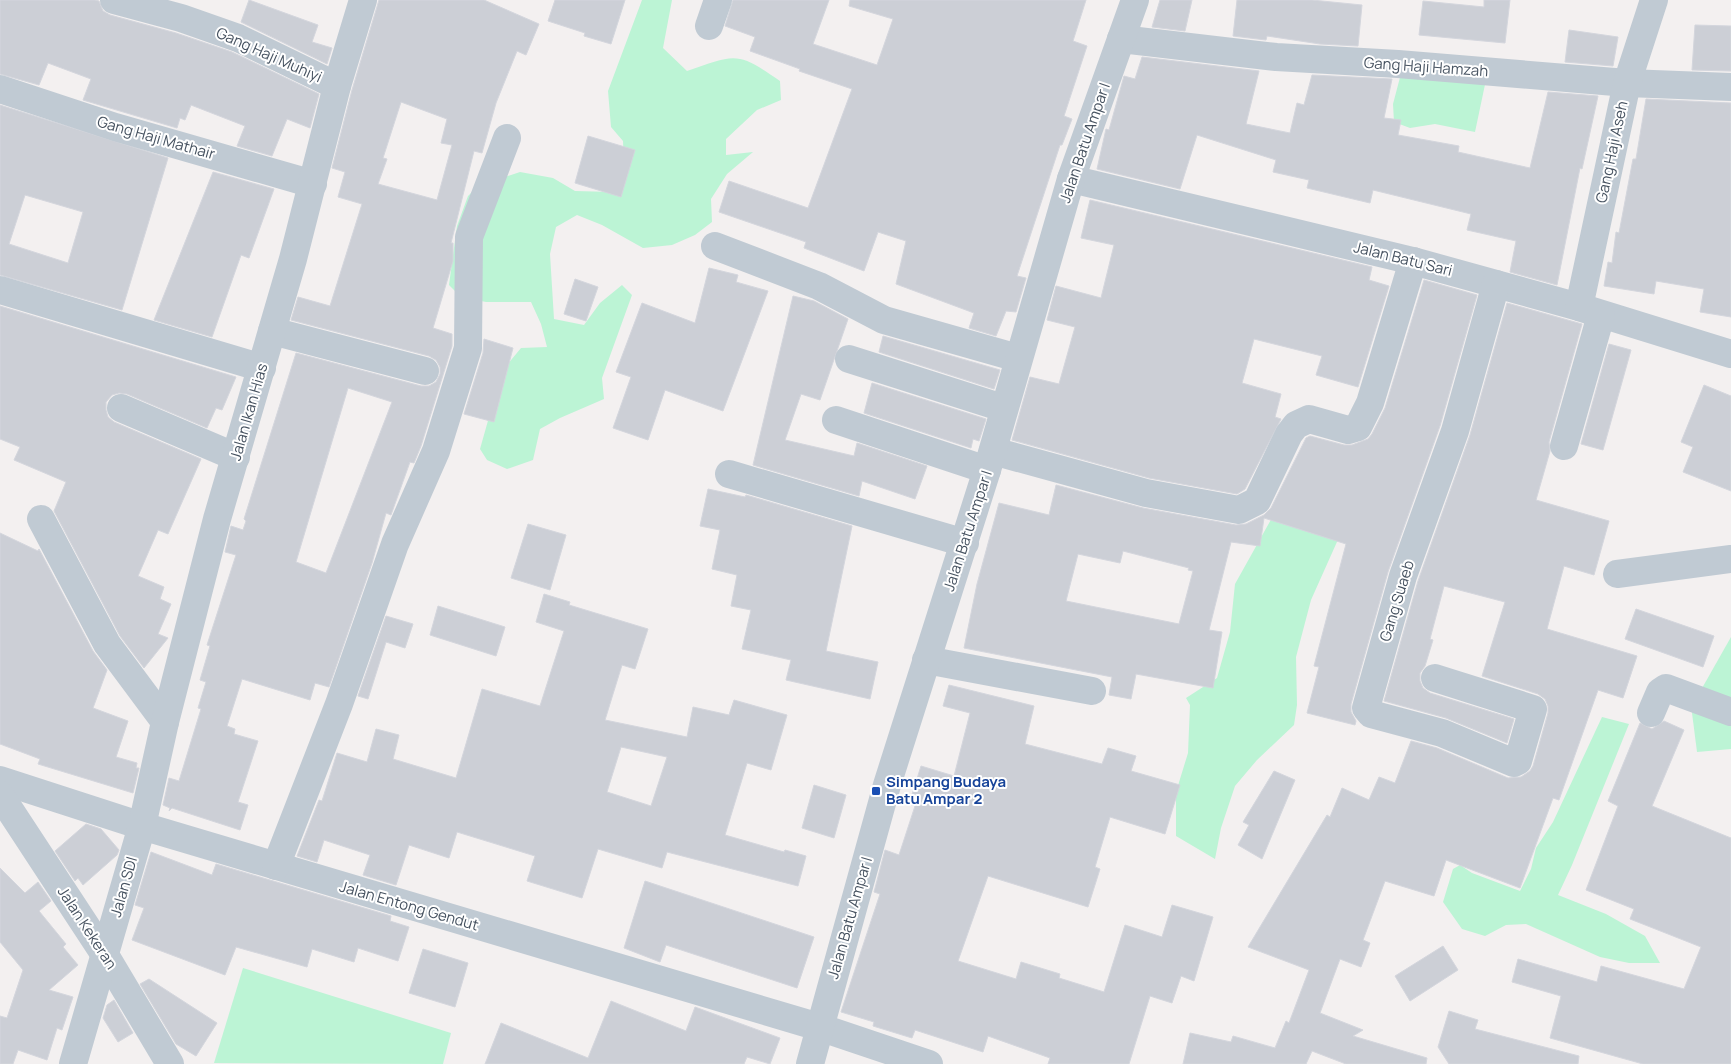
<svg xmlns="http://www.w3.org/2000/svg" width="1731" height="1064" viewBox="0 0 1731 1064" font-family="Manrope,sans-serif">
<rect width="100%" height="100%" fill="#f3f0f0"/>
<!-- green -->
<g fill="#bcf4d5">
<path d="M642,0H672L663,48L687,71C736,54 737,51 780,81L781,100L757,110L726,139V155L753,152L727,174L711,199L712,222L695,235L672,245L643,248L602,225L577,215L556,227L550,254L554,319L584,325L600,303L622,285L632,295L602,378L604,399L560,418L540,429L533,460L507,469L487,460L480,449L502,371L521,348L547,347L541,324L531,302H486L461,297L449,285L457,226L468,196L478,186L520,172L553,178L575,191L613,192L624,168L623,141L611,127L608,91Z"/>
<polygon points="1403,66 1487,75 1475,132 1435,124 1410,128 1394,122 1393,104"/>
<polygon points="1287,491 1349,515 1311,600 1296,657 1297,705 1294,725 1257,760 1235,786 1221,828 1215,859 1176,836 1176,792 1188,753 1190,705 1186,698 1217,678 1230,632 1235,584"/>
<polygon points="1731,637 1731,749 1697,752 1692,713 1701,690"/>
<polygon points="1602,717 1629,724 1572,865 1558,895 1606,914 1645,936 1660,963 1629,963 1600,957 1526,924 1506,925 1485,936 1462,929 1443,902 1453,869 1460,865 1472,873 1520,891 1531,869 1536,848 1553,822"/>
<polygon points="243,968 451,1033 443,1064 214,1063"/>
</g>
<!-- building -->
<g fill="#cccfd6" stroke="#d4d6dd" fill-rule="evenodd">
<polygon points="0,0 95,0 99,1 103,11 110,15 176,33 232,52 319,94 310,128 287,119 272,156 237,146 245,126 191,105 185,120 180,118 177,128 83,100 91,79 48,63 39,85 0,74"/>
<polygon points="249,0 318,25 312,42 332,48 327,64 241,22"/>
<path d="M379,0H484L539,24L526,55L517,51L496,103L482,153L474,151L451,243H453V261L433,328L452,334V346L421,446L414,463L410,462L391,515L386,513L372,563L329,687L315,683L310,700L242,679L227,726L235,729L234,734L258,741L238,802L248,805L240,830L172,808L169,811L170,808L163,805L169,778L179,781L201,709L198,708L206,682L200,680L210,646L207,645L236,555L225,552L231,526L243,530L246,521L244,519L296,353L421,386H429L436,382L440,374V367L436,360L429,356L291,320L298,297L330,306L362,204L338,197L345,172L332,168L352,90ZM401,102L447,119L441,143L452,145L437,200L378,184L387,159L383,158ZM348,388L392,402L326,573L296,562Z"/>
<polygon points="555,0 625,0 611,44 584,36 585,33 548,21"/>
<polygon points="733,0 829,0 813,44 877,65 893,19 849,6 850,0 1086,0 1073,41 1087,46 1064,116 1072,119 1062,145 1060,145 1017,276 1026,278 1016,312 1006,311 996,336 969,328 974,313 896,284 906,241 878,232 864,271 804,248 806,242 719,212 729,181 808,208 852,89 799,71 800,69 750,51 755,37 725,26"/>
<polygon points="1160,0 1192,0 1185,31 1152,27"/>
<polygon points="1237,0 1312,0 1362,5 1358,46 1320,44 1267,36 1266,40 1233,36"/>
<polygon points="1484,0 1510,0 1505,43 1419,35 1423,1 1484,7"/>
<polygon points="1695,25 1731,26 1731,71 1692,70"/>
<polygon points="1569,30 1618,37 1613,66 1565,62"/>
<polygon points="1142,57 1259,71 1246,124 1290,133 1297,103 1304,105 1312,75 1392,79 1384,118 1401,120 1398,135 1459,146 1458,152 1530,168 1548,92 1598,96 1582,169 1580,168 1557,285 1510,272 1516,241 1467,230 1471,214 1373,190 1370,203 1307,188 1309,180 1273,172 1276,160 1197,135 1180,189 1097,169 1106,129 1109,130 1124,76 1135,79"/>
<polygon points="1646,99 1731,103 1731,317 1700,312 1704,289 1656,281 1654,294 1604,286 1608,262 1612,263 1616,232 1619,233 1633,159 1636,159"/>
<path d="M0,105L168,158L122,310L0,275ZM25,195L83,212L68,263L9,244Z"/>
<polygon points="588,136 635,150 621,197 575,183"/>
<polygon points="213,172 274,189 249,258 241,255 212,337 154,320"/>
<polygon points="1090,200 1372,267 1369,280 1389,286 1358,387 1316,375 1322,356 1254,339 1242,383 1281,394 1275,417 1281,419 1245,489 1237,494 1149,478 1012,440 1030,377 1059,384 1075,327 1047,320 1056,286 1101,298 1114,245 1081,238"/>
<polygon points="709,268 738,275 736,282 768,291 723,411 665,390 648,440 613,428 631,377 616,372 642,303 695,323"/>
<polygon points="575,279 598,287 586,321 564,314"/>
<path d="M1424,280L1477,295L1440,426L1388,572L1351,704V712L1356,721L1355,725L1307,713L1319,667L1314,666L1346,544L1264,518L1260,546L1231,542L1209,630L1222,632L1213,688L1136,674L1131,699L1109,695L1112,677L964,648L977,584L999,503L1049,515L1056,485L1143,508L1236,525L1246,524L1264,515L1271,508L1306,438L1310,436L1344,445H1352L1368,439L1372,434L1385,408ZM1123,551L1189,568L1188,570L1193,571L1179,624L1066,601L1078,554L1120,563Z"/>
<polygon points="793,296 814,301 848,319 820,400 801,394 785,440 854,456 857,443 927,466 915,499 862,481 859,496 753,465"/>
<polygon points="1507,303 1582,324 1549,442 1550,451 1536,500 1609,521 1594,575 1564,566 1547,629 1637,656 1623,698 1598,690 1559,800 1553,798 1520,888 1446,860 1434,896 1385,881 1363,940 1370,943 1361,967 1340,959 1320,1013 1363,1030 1353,1036 1427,1058 1426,1064 1346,1064 1312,1051 1306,1064 1183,1064 1190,1033 1231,1042 1233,1036 1275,1048 1286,1021 1289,1023 1309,970 1248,947 1327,815 1330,817 1342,788 1369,800 1379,777 1395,783 1411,741 1437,748 1508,778 1521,777 1530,771 1533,766 1548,713 1548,706 1545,699 1538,694 1482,676 1505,602 1444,586 1430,639 1433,640 1425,666 1420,673 1420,681 1423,688 1430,693 1514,719 1507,743 1446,718 1384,701 1418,581 1470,435"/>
<polygon points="0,306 236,377 222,410 216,408 207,428 127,394 119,393 112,395 106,402 106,410 108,417 114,422 201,459 168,534 158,530 138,576 164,587 160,599 171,604 158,634 168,638 144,668 120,636 54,511 66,482 14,460 20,447 0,439"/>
<polygon points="883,336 1000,370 994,389 879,352"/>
<polygon points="484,339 513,348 494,422 464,414 483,353"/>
<polygon points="1609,344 1631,350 1603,450 1581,444"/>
<polygon points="872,383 986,419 979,441 973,439 971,448 864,413"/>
<polygon points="1704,385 1731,396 1731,491 1683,472 1693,447 1681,442"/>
<polygon points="708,489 745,497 746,495 852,526 826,651 878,662 870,699 786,680 791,660 742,649 751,610 731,606 737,575 712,569 720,530 700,526"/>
<polygon points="528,524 566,535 550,590 511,578"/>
<polygon points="0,533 38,551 39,549 93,651 107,670 93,708 128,721 116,757 137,763 136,768 139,768 133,793 38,764 40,759 0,744"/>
<path d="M544,594L570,602L569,605L648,629L635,669L622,665L605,720L687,737L693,707L729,715L734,700L787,715L771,770L747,763L725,835L784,852L785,850L806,856L798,886L667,852L662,868L598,849L582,898L527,881L535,856L457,832L449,858L409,845L396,885L363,875L370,855L324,840L317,862L297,856L319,800L322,801L337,753L367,762L376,729L399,735L393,759L456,778L482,689L540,706L564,631L536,622ZM621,747L667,757L651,806L607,792Z"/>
<polygon points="438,606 505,627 496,656 430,635"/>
<polygon points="1636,609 1714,636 1703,667 1625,639"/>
<polygon points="386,616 413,624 405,648 386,642 368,699 358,696"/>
<polygon points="949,685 1034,706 1025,744 1102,764 1108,748 1136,756 1131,771 1180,785 1165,834 1110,817 1095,867 1100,869 1088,907 988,876 958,961 1016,979 1021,962 1060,974 1059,978 1104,992 1125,925 1162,937 1172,905 1213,917 1194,981 1181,976 1172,1003 1150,996 1129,1064 1048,1064 1050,1058 988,1036 983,1052 915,1030 912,1038 873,1026 874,1022 841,1012 880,894 874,892 885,850 899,855 915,806 909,804 921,766 954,776 970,713 943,706"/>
<polygon points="1664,721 1684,730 1652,806 1731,838 1731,1064 1643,1064 1550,1038 1561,996 1512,982 1518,959 1597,982 1601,966 1684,989 1701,947 1630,919 1634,909 1586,890 1618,806 1608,801 1640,723 1652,729"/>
<polygon points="1274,771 1295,780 1262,859 1238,845 1249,825 1243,822"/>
<polygon points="814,785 846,795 834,838 802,828"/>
<polygon points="86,824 101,829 119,850 117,855 83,885 78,878 75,881 55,851"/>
<polygon points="151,852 212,875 216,864 391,916 390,921 409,927 398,961 358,948 354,962 312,949 307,967 236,947 225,975 132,940 144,908 135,905"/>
<polygon points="0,868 25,893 38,882 51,901 39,911 66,944 63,947 78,965 49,990 73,997 62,1030 57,1028 47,1060 18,1050 13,1064 0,1064 0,1016 7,1018 23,970 0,942"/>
<polygon points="645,881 814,937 797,988 666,945 660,962 624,948"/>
<polygon points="1443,946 1458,970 1410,1001 1395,976"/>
<polygon points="423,949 468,963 455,1007 409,993"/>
<polygon points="149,979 217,1023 196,1056 176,1044 140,984"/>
<polygon points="114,1000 133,1033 118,1042 103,1018 107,1005"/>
<polygon points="611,1001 686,1031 695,1007 780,1038 770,1064 747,1057 744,1064 485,1064 501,1023 588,1058"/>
<polygon points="1449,1011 1478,1020 1475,1029 1579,1056 1578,1064 1449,1064 1438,1047"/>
</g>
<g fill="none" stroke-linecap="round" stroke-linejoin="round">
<!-- minor -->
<g stroke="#c0cad3" stroke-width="28">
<polyline points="114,0 181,18 238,38 337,86"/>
<polyline points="709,26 718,0"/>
<polyline points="1121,39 1276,57 1398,64 1627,83 1731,87"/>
<polyline points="0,89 115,127 313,184"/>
<polyline points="1071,179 1413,261 1579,307 1731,354"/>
<polyline points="715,246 819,286 884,320 1018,358"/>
<polyline points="0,290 262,368"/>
<polyline points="1579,307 1627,83 1654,0"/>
<polyline points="272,331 425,371"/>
<polyline points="849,359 1003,408"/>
<polyline points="121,408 236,457"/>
<polyline points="836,420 987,470"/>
<polyline points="1564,446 1601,315"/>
<polyline points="993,451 1146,493 1239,510 1257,501 1289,434 1296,425 1309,419 1348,430 1358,427 1370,403 1413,261"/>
<polyline points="729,474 965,543"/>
<polyline points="41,519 107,644 165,722"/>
<polyline points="1617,574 1731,559"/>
<polyline points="926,660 1092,691"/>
<polyline points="1435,678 1533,709 1518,761 1514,763 1442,733 1371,714 1366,708 1403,576 1455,431 1496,284"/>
<polyline points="1651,713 1660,692 1666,688 1731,712"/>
<polyline points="0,780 142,826 819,1027 929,1064"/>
<polyline points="0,795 105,955 170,1064"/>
<polyline points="276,866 339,704 395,544 436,451 468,348 469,237 507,138"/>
<polyline points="73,1064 142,826 165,722 217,519 293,259 337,86 363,0"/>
<polyline points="810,1064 887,785 987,470 1071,179 1135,0"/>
</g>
</g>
<!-- markers -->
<rect fill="#1a4fb4" stroke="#fff" stroke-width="2" x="871" y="786" width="10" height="10" rx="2.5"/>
<g text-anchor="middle" stroke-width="4" stroke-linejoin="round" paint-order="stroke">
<!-- street labels -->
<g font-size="15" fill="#465260" stroke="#fff">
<text transform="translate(269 55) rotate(24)" y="5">Gang Haji Muhiyi</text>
<text transform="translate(1426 67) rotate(4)" y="5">Gang Haji Hamzah</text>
<text transform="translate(156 138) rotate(16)" y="5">Gang Haji Mathair</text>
<text transform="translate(1085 143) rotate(-71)" y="5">Jalan Batu Ampar I</text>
<text transform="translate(1612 152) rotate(-78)" y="5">Gang Haji Aseh</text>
<text transform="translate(1403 259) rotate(14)" y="5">Jalan Batu Sari</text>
<text transform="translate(249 412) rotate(-74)" y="5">Jalan Ikan Hias</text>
<text transform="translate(968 531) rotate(-72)" y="5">Jalan Batu Ampar I</text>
<text transform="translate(1397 601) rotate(-73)" y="5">Gang Suaeb</text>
<text transform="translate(124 887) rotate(-74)" y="5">Jalan SDI</text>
<text transform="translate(409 906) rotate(16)" y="5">Jalan Entong Gendut</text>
<text transform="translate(850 918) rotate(-74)" y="5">Jalan Batu Ampar I</text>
<text transform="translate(87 928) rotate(57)" y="5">Jalan Kekeran</text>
</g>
<!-- transit labels -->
<g font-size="15" font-weight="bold" fill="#164399" stroke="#fff" text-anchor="start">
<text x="886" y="787">Simpang Budaya<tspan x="886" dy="17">Batu Ampar 2</tspan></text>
</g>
</g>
</svg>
